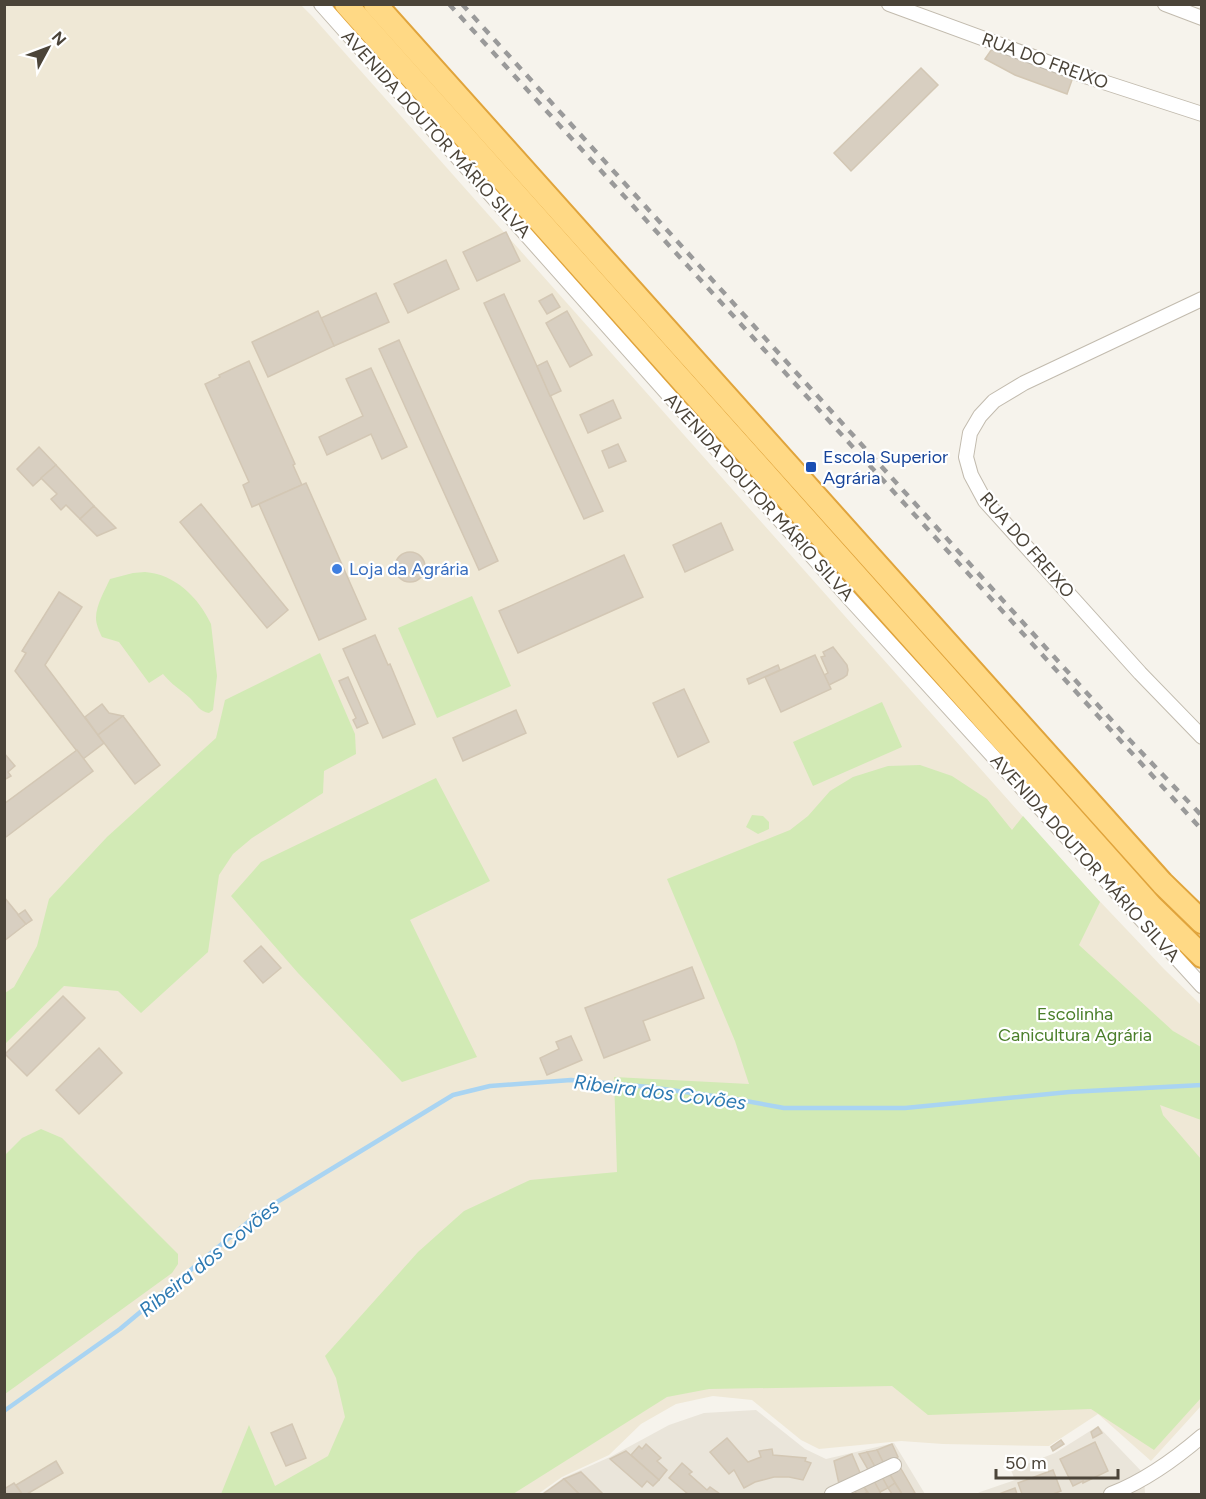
<svg xmlns="http://www.w3.org/2000/svg" width="1206" height="1499" viewBox="0 0 1206 1499" font-family="Figtree,sans-serif">
<rect width="100%" height="100%" fill="#f6f3ec"/>
<!-- residential -->
<g fill="#eae5da">
<polygon points="756,1410 805,1449 826,1459 894,1443 925,1494 541,1494 563,1478 610,1457 669,1425 704,1413"/>
<polygon points="1098,1426 1144,1474 1145,1494 976,1494 980,1492 1015,1480 1011,1470 1055,1453"/>
</g>
<!-- education -->
<polygon fill="#efe8d6" points="5,5 301,5 312,16 1073,873 1164,969 1201,1005 1201,1406 1151,1461 1098,1414 1049,1446 943,1444 901,1441 819,1449 801,1440 752,1400 713,1396 676,1404 641,1424 609,1455 562,1477 538,1494 5,1494"/>
<!-- green -->
<g fill="#d2eab5">
<path d="M145,572C175,574 199,598 211,624L217,676L213,710L209,713C200,712 196,704 190,698C181,690 171,684 163,674L149,683L119,642L102,637C99,631 96,624 96,618C96,605 105,590 110,579L133,573Z"/>
<polygon points="472,596 511,686 437,718 398,628"/>
<polygon points="320,653 355,734 356,754 324,771 323,793 252,838 233,854 219,875 208,952 141,1013 118,991 64,986 5,1044 5,993 14,987 37,946 49,899 107,837 216,738 225,700"/>
<polygon points="882,702 902,747 813,786 793,742"/>
<polygon points="920,765 952,776 987,799 1012,830 1023,816 1100,902 1079,945 1173,1031 1201,1047 1201,1120 1160,1105 1163,1115 1201,1159 1201,1398 1154,1450 1091,1409 928,1415 892,1386 709,1389 667,1397 513,1494 221,1494 249,1425 275,1486 328,1456 345,1417 336,1378 325,1356 418,1252 464,1211 530,1180 617,1172 614,1077 749,1084 735,1041 667,879 790,830 808,816 830,791 853,777 888,766"/>
<polygon points="436,778 490,881 410,920 477,1057 402,1082 298,973 231,896 261,862"/>
<polygon points="752,815 763,816 769,822 769,829 758,834 746,827"/>
<polygon points="41,1129 62,1138 178,1254 178,1264 172,1273 5,1394 5,1155 22,1138"/>
</g>
<g fill="none" stroke-linecap="round" stroke-linejoin="round">
<!-- stream -->
<polyline stroke="#a9d4f2" stroke-width="4.5" points="4,1411 120,1329 259,1213 453,1095 490,1086 571,1080 649,1087 735,1099 784,1108 905,1108 1069,1092 1202,1085"/>
</g>
<!-- building -->
<g fill="#d8cfc1" stroke="#d3c7b4" stroke-width="1.5">
<polygon points="992,49 1073,77 1067,94 1015,75 985,59"/>
<polygon points="921,68 938,85 851,171 834,153"/>
<polygon points="506,232 520,261 477,281 463,252"/>
<polygon points="446,260 459,289 408,313 394,284"/>
<polygon points="376,293 389,322 334,346 321,318"/>
<polygon points="504,294 603,511 584,519 484,303"/>
<polygon points="552,294 560,307 547,314 539,301"/>
<polygon points="318,311 334,346 268,377 252,342"/>
<polygon points="567,311 592,355 570,367 546,323"/>
<polygon points="399,340 498,561 479,570 379,349"/>
<polygon points="249,361 295,464 293,465 302,485 252,507 243,485 249,482 205,384 220,377 219,375"/>
<polygon points="547,361 561,391 550,396 537,366"/>
<polygon points="371,368 407,447 382,459 371,434 327,455 319,437 363,416 346,379"/>
<polygon points="613,400 621,418 588,433 580,415"/>
<polygon points="618,444 626,461 609,468 602,451"/>
<polygon points="39,447 56,465 33,486 17,469"/>
<polygon points="56,465 94,506 80,519 66,505 61,510 51,499 57,494 41,478"/>
<polygon points="306,483 366,619 319,640 259,504"/>
<polygon points="201,504 288,610 267,628 180,522"/>
<polygon points="94,506 116,528 97,536 80,519"/>
<polygon points="721,523 733,550 685,572 673,545"/>
<circle cx="410" cy="567" r="15"/>
<polygon points="624,555 643,597 518,653 499,611"/>
<polygon points="59,592 82,607 45,665 104,743 83,759 15,671 26,653 22,651"/>
<polygon points="375,635 388,665 390,664 415,724 383,738 343,649"/>
<polygon points="833,647 847,665 848,670 847,675 843,678 829,685 824,675 828,673 821,657 825,656 823,652"/>
<polygon points="815,655 831,689 781,712 765,677"/>
<polygon points="778,665 780,670 749,684 747,679"/>
<polygon points="348,677 368,723 357,728 353,720 356,718 339,681"/>
<polygon points="684,689 709,742 678,757 653,703"/>
<polygon points="102,704 109,713 123,716 98,735 85,717"/>
<polygon points="516,710 526,733 463,761 453,738"/>
<polygon points="123,716 160,765 135,784 98,735"/>
<polygon points="77,750 93,771 6,837 4,834 4,804"/>
<polygon points="4,753 15,766 8,772 11,776 4,780"/>
<polygon points="4,897 26,924 4,941"/>
<polygon points="25,910 32,920 26,924 18,915"/>
<polygon points="261,946 281,968 263,983 244,961"/>
<polygon points="692,967 704,998 643,1021 650,1040 604,1058 585,1008"/>
<polygon points="63,996 85,1018 27,1076 5,1054"/>
<polygon points="571,1036 582,1060 547,1075 540,1058 559,1049 556,1042"/>
<polygon points="99,1048 122,1073 79,1114 56,1090"/>
<polygon points="292,1424 306,1458 286,1466 271,1433"/>
<polygon points="1098,1427 1102,1433 1093,1438 1091,1432"/>
<polygon points="727,1438 748,1462 761,1457 759,1451 772,1449 773,1455 806,1458 805,1461 811,1463 803,1480 789,1477 774,1477 755,1482 744,1488 734,1470 729,1474 710,1452"/>
<polygon points="1061,1440 1064,1444 1053,1451 1051,1447"/>
<polygon points="1095,1442 1108,1471 1083,1483 1083,1481 1073,1486 1060,1459"/>
<polygon points="646,1444 661,1458 657,1461 667,1470 659,1480 631,1455 639,1446 642,1449"/>
<polygon points="892,1444 898,1457 884,1464 877,1450"/>
<polygon points="877,1450 884,1464 876,1469 867,1452"/>
<polygon points="626,1451 659,1480 653,1486 647,1481 642,1487 610,1459"/>
<polygon points="867,1452 876,1469 870,1473 859,1454"/>
<polygon points="852,1454 861,1475 839,1484 834,1461"/>
<polygon points="56,1461 63,1473 27,1494 22,1494 16,1485"/>
<polygon points="682,1463 692,1472 689,1474 707,1490 710,1487 720,1494 688,1494 669,1478"/>
<polygon points="900,1467 915,1493 911,1494 902,1494 889,1473"/>
<polygon points="1053,1470 1061,1491 1053,1494 1022,1494 1018,1483"/>
<polygon points="581,1472 603,1494 579,1494 564,1479"/>
<polygon points="889,1473 895,1483 888,1488 882,1477"/>
<polygon points="882,1477 888,1488 880,1492 874,1481"/>
<polygon points="564,1479 579,1494 543,1494"/>
<polygon points="874,1481 880,1492 881,1494 869,1494 864,1487"/>
<polygon points="14,1483 22,1494 6,1494 4,1489"/>
<polygon points="895,1483 902,1494 892,1494 888,1488"/>
<polygon points="862,1484 867,1492 864,1494 857,1494 853,1490"/>
<polygon points="1015,1488 1017,1494 999,1494"/>
</g>
<g fill="none" stroke-linecap="round" stroke-linejoin="round">
<!-- minor casing -->
<g stroke="#c2bbae" stroke-width="16">
<g id="minor">
<polyline points="321,4 850,599 1202,986"/>
<polyline points="889,4 1088,77 1202,114"/>
<polyline points="1165,4 1202,18"/>
<polyline points="1202,299 1024,383 994,401 980,416 970,433 966,457 971,475 985,501 1140,673 1202,737"/>
<polyline points="832,1494 894,1465"/>
<path d="M1111,1494C1145,1481 1174,1460 1202,1436"/>
</g>
</g>
<!-- trunk casing -->
<g stroke="#e0a43c" stroke-width="26">
<g id="trunk">
<polyline points="346,4 1151,906 1202,956"/>
<polyline points="375,4 1162,883 1202,922"/>
</g>
</g>
<!-- minor -->
<use href="#minor" stroke="#fff" stroke-width="14"/>
<!-- trunk -->
<use href="#trunk" stroke="#ffd985" stroke-width="22"/>
<!-- rail -->
<g stroke="#9a9a9a" stroke-width="4.5" stroke-dasharray="8 8" stroke-linecap="butt">
<polyline points="449,4 1202,830"/>
<polyline points="462,4 1125,735 1202,816"/>
</g>
</g>
<!-- markers -->
<rect fill="#1a4fb4" stroke="#fff" stroke-width="2" x="805" y="461" width="12" height="12" rx="3"/>
<circle fill="#3f7fe0" stroke="#fff" stroke-width="2" cx="337" cy="569" r="6"/>
<g text-anchor="middle" stroke-width="4.5" stroke-linejoin="round" paint-order="stroke">
<!-- street labels -->
<g font-size="18" fill="#4b4439" stroke="#fff">
<text transform="translate(1045 61) rotate(20)" y="6">RUA DO FREIXO</text>
<text transform="translate(436 134) rotate(48)" y="6">AVENIDA DOUTOR MÁRIO SILVA</text>
<text transform="translate(759 497) rotate(48)" y="6">AVENIDA DOUTOR MÁRIO SILVA</text>
<text transform="translate(1027 545) rotate(49)" y="6">RUA DO FREIXO</text>
<text transform="translate(1085 858) rotate(48)" y="6">AVENIDA DOUTOR MÁRIO SILVA</text>
</g>
<!-- transit labels -->
<g font-size="18" fill="#164399" stroke="#fff" text-anchor="start">
<text x="823" y="463">Escola Superior<tspan x="823" dy="21">Agrária</tspan></text>
</g>
<!-- shop labels -->
<g font-size="18" fill="#366cbe" stroke="#fff" text-anchor="start">
<text x="349" y="575">Loja da Agrária</text>
</g>
<!-- park labels -->
<g font-size="18" fill="#4a7f2a" stroke="#fff">
<text x="1075" y="1020">Escolinha<tspan x="1075" dy="21">Canicultura Agrária</tspan></text>
</g>
<!-- water labels -->
<g font-size="20" font-style="italic" fill="#2e7ab2" stroke="#fff">
<text transform="translate(660 1092) rotate(7)" y="7">Ribeira dos Covões</text>
<text transform="translate(209 1258) rotate(-39)" y="7">Ribeira dos Covões</text>
</g>
</g>
<!-- border -->
<rect width="1206" height="1499" fill="none" stroke="#4b4439" stroke-width="12"/>
<!-- north arrow -->
<g transform="translate(48 48) rotate(49)" stroke="#ffffff" stroke-width="4.5" paint-order="stroke">
<path d="M0-4.5L10 22L0 15L-10 22Z" fill="#4b4439"/>
<text y="-9" font-size="16" font-weight="bold" text-anchor="middle" fill="#4b4439">N</text>
</g>
<!-- scale -->
<path d="M996 1469v9h122v-9" fill="none" stroke="#4b4439" stroke-width="3"/>
<text x="1005" y="1469" font-size="18" fill="#4b4439" stroke="#ffffff" stroke-width="4.5" paint-order="stroke">50 m</text>
</svg>
